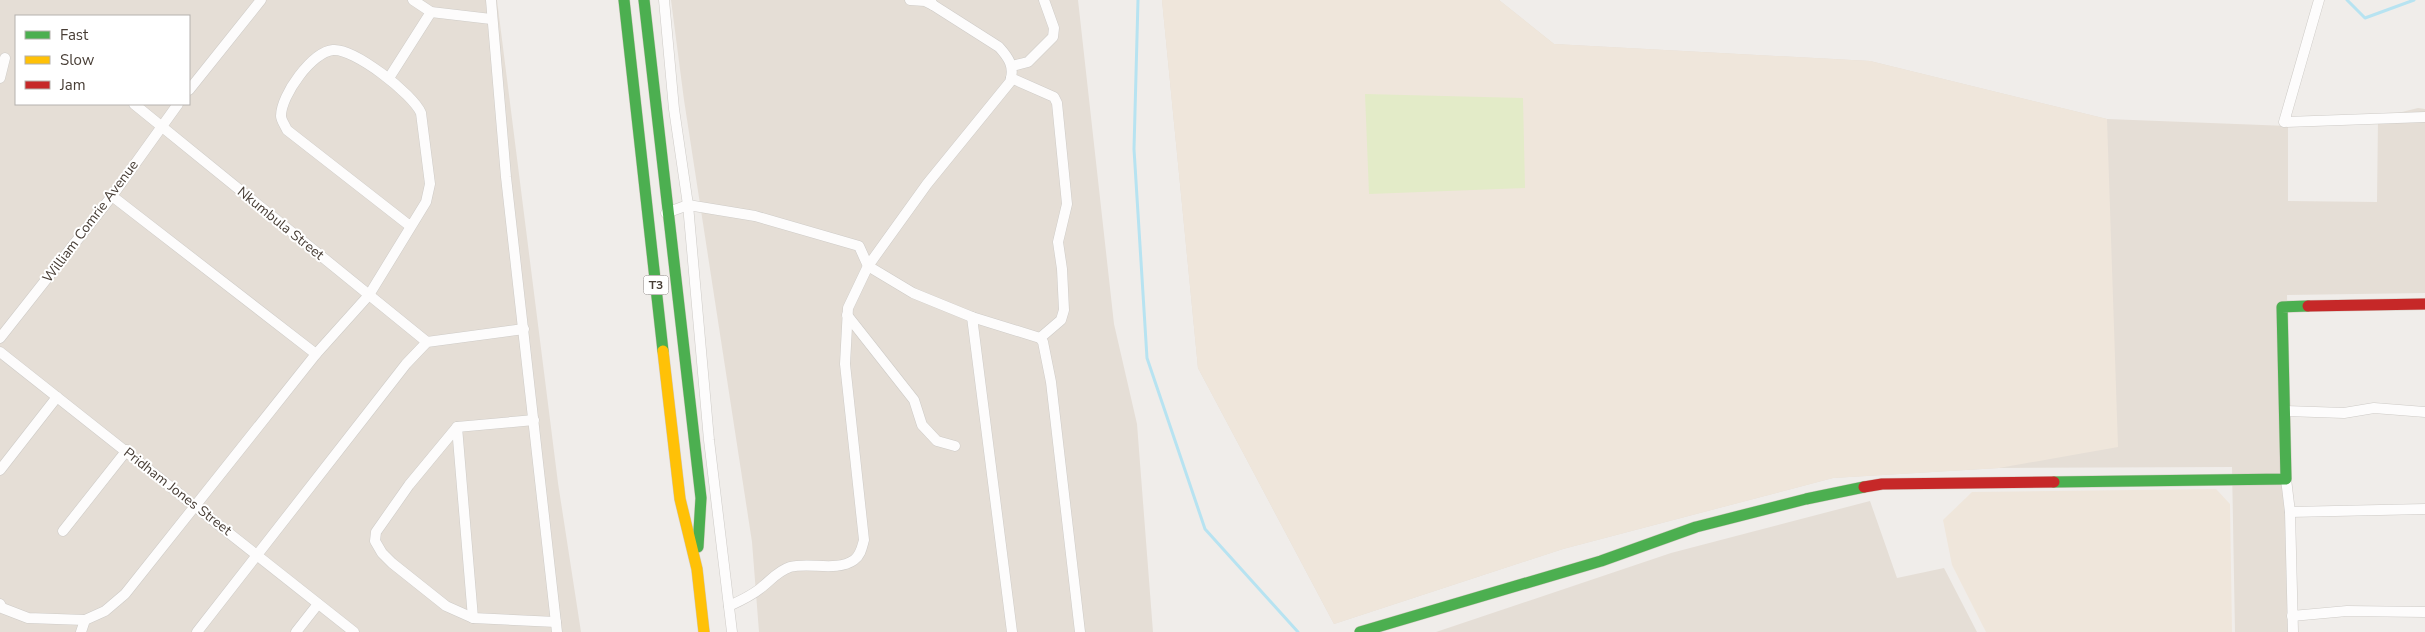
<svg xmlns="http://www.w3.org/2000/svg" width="2425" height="632" viewBox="0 0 2425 632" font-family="'Nunito Sans',sans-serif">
<rect width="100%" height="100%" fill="#f0edea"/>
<!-- residential -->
<g fill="#e5ded6" fill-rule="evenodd">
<path d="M0,0H497L558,483L581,632H0ZM16,16H189V104H16Z"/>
<polygon points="671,0 1078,0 1114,324 1137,424 1153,632 759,632 752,542 684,100"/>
<polygon points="1162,0 1499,0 1554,44 1870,61 2107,119 2288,126 2288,201 2377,202 2378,118 2418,108 2425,109 2425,293 2287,295 2293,632 2235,632 2232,467 1999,468 1833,478 1563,549 1334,624 1198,368"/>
<polygon points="1870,501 1897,578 1944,568 1977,632 1436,632 1671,553"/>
</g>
<!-- education -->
<g fill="#efe6db">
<polygon points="1162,0 1499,0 1554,44 1870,61 2107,119 2118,447 1999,468 1833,478 1563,549 1334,624 1198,368"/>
<polygon points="2216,489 2230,504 2232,632 1986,632 1952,565 1943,520 1972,492"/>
</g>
<!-- green -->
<polygon fill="#e3ebc8" points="1365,94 1523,98 1525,188 1369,194"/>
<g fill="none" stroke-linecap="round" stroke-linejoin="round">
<!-- stream -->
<g stroke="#b7e3f1" stroke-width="3">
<polyline points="1138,0 1134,149 1147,358 1205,529 1298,632"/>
<polyline points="2347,0 2365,18 2414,0"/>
</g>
<!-- street casing -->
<g stroke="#cecbc7" stroke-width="11">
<g id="street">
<polyline points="413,0 431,12 491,19"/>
<polyline points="491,0 506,177 557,632"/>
<polyline points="664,0 674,109 688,205 709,440 732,632"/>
<polyline points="910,0 925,1 933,5"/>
<polyline points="2319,0 2284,122 2425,117"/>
<polyline points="1012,66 1028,62 1053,37 1054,28 1044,0"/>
<polyline points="0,78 5,58"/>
<polyline points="389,78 431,12"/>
<polyline points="1011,78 1054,97 1057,103 1067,204 1058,242 1062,269 1064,310 1061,320 1040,338"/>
<polyline points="189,90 261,0"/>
<polyline points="134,104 427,342"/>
<polyline points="112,196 316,354"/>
<polyline points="666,213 688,205 755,216 859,246 868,266 913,293 972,317 1040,338 1043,342 1051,382 1080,632"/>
<polyline points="847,315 914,400 922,425 937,441 955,446"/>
<polyline points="972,317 1012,632"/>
<polyline points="0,338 112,196 178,104"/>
<polyline points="0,352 354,632"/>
<polyline points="2285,411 2344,413 2374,408 2425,412"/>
<polyline points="534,420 457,427 409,485 376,532 375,541 382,553 392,563 446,606 473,618 556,622"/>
<polyline points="457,427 473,618"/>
<polyline points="0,470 57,397"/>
<polyline points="2286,479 2290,512 2293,632"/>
<polyline points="2290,512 2425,509"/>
<polyline points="63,531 127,450"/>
<path d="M0,604L2,608L28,618L85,620L105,611L125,594L316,354L369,295L426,202L430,184L421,113C413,94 354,48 333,50C312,52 281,95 281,116C281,120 285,125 287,130L410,226"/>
<path d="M729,606C740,601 753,595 762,587C772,579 778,571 790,567C810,562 837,572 854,560C861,555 862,547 864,540L845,364L848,308L868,266L927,184L1010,82C1015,67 1009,58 999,47L933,5L930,0"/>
<polyline points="2292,616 2347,611 2425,612"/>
<polyline points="81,632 85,620"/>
<polyline points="197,632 406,364 427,342 524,329"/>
<polyline points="296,632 318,604"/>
</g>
</g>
<!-- fast casing -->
<g stroke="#d2cac1" stroke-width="12">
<g id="fast">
<polyline points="624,0 663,351"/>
<polyline points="644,0 701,498 698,547"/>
<polyline points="2054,482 2286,479 2282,307 2308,306"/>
<polyline points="1360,632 1601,561 1696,527 1806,499 1864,487"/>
</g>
</g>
<!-- slow casing -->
<g stroke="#d2cac1" stroke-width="12">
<polyline id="slow" points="663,351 680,499 697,569 704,632"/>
</g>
<!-- jam casing -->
<g stroke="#d2cac1" stroke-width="12">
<g id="jam">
<polyline points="2308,306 2425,304"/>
<polyline points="1864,487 1882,484 2054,482"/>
</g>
</g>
<!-- street -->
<use href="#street" stroke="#fdfcfc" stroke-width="10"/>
<!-- fast -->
<use href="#fast" stroke="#4caf50" stroke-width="11"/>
<!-- slow -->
<use href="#slow" stroke="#ffc107" stroke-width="11"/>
<!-- jam -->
<use href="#jam" stroke="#c62828" stroke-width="11"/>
</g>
<g text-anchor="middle" stroke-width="4" stroke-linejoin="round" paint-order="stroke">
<!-- shield labels -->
<rect fill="#fff" stroke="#7e7772" stroke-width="1" x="643.5" y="275.5" width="25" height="19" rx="4"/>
<g font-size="12" font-weight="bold" fill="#473d35">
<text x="656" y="289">T3</text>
</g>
<!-- street labels -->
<g font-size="14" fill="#473d35" stroke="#fff">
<text transform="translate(90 221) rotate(-53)" y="5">William Comrie Avenue</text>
<text transform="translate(281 223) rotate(39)" y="5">Nkumbula Street</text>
<text transform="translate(178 491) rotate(38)" y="5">Pridham Jones Street</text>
</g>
</g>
<!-- legend -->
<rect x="15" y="15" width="175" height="90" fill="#ffffff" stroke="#b5b1ae"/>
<rect x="25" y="31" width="25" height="8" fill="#4caf50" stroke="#b5b1ae"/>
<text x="60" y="40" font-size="15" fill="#473d35">Fast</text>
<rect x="25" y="56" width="25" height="8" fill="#ffc107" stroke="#b5b1ae"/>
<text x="60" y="65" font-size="15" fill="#473d35">Slow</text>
<rect x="25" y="81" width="25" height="8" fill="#c62828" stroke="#b5b1ae"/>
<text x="60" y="90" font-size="15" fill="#473d35">Jam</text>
</svg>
